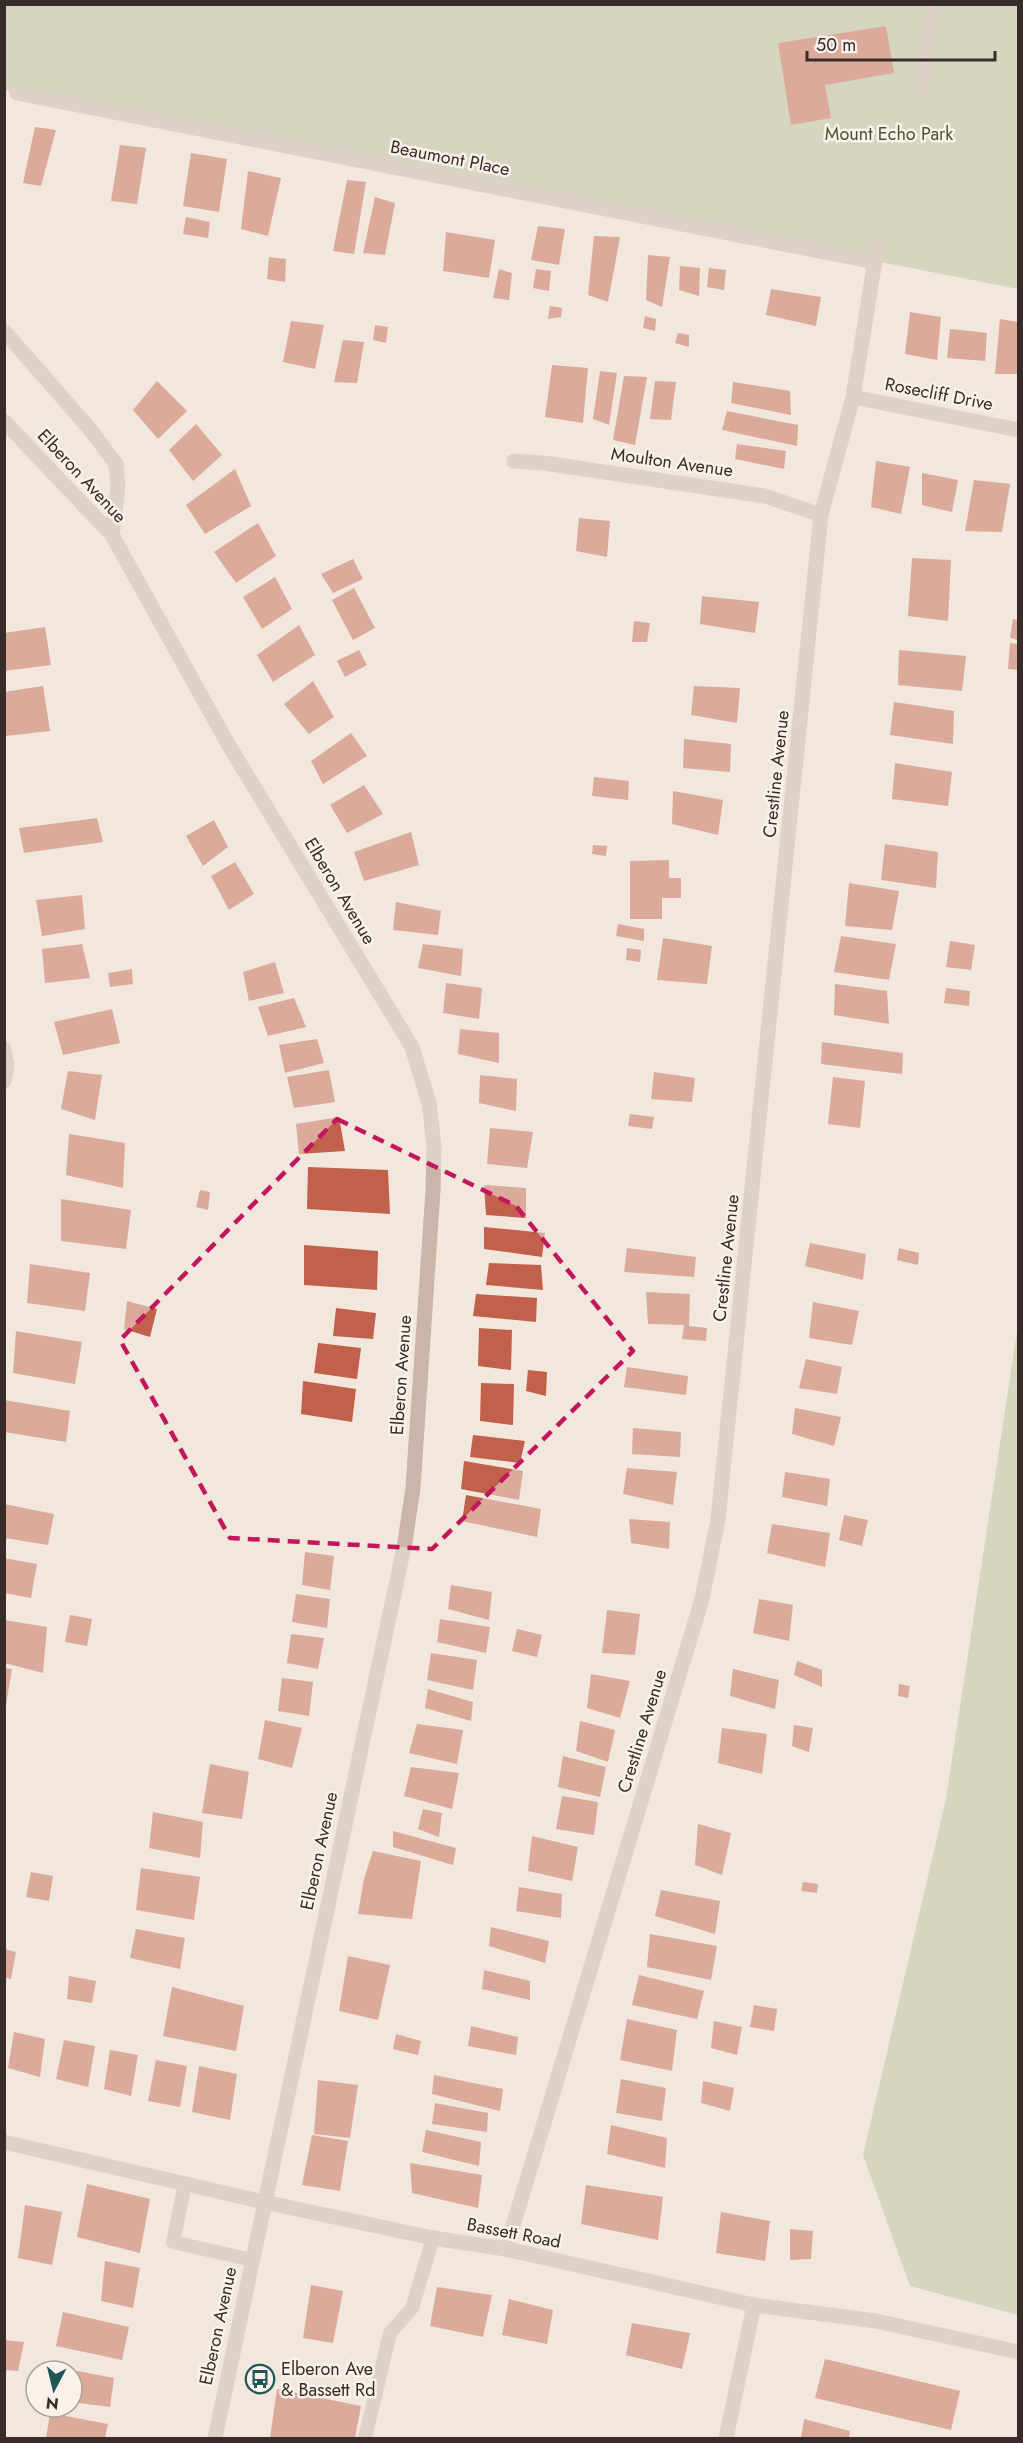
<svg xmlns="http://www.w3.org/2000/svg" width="1023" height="2443" viewBox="0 0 1023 2443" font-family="Jost,sans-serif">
<rect width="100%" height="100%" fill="#f1e7dd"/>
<!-- green -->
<g fill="#b6c09e">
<polygon points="4,5 1018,5 1018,289 5,90"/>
<polygon points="1018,1325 1018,2315 910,2286 863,2155 946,1799"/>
</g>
<!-- building -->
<g fill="#c1614c">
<polygon points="886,26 894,73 825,85 831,118 791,125 778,43"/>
<polygon points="35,127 56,130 41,186 23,183"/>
<polygon points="120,145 146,148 137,204 111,201"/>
<polygon points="191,153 227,159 219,212 183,206"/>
<polygon points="248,171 281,178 268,236 241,229"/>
<polygon points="347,180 366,182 354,254 333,251"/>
<polygon points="375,197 395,203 385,255 363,253"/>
<polygon points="186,217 210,222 208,238 183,234"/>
<polygon points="538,226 565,229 559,265 531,260"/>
<polygon points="446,232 495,240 489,278 443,271"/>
<polygon points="594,236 620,237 608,302 588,295"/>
<polygon points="648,255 670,257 662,307 646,300"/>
<polygon points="269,257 286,259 285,282 267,279"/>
<polygon points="680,266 700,268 699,296 679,290"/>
<polygon points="709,268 726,270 724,290 707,287"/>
<polygon points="499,269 512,273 509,300 493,298"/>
<polygon points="536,269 551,271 549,291 533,288"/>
<polygon points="771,289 821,297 816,326 766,315"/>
<polygon points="550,306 562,308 561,317 548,319"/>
<polygon points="910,312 941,317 937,360 905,354"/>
<polygon points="645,316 656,319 655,331 643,328"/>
<polygon points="1000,319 1018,322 1018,374 995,374"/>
<polygon points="291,321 324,325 315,369 283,362"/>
<polygon points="375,325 388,327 386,343 373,340"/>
<polygon points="950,329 987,333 985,361 947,358"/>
<polygon points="678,333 689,335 689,347 675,343"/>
<polygon points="343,340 364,342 357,383 334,382"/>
<polygon points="552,365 588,368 583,423 545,417"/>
<polygon points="600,371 617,373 609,425 593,419"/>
<polygon points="624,376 647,377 635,445 613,440"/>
<polygon points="157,381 187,411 158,439 133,410"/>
<polygon points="655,381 676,382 671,420 650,419"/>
<polygon points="733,382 790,391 791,415 731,403"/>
<polygon points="727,411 798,425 797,446 722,430"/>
<polygon points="196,424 222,455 193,481 169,450"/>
<polygon points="737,444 786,451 784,469 735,459"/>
<polygon points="876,461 910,467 901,514 871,507"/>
<polygon points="235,469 251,506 205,534 186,505"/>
<polygon points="922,473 958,480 952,512 922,505"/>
<polygon points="974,480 1010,484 1002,532 965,531"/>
<polygon points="579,518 610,521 607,557 576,551"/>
<polygon points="258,523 276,556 236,583 214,552"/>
<polygon points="912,558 951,560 948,621 908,616"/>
<polygon points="353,559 363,579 333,593 321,574"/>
<polygon points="275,577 292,609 262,629 243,597"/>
<polygon points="354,588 375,628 353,640 332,600"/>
<polygon points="702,596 759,602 755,633 700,624"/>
<polygon points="1013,619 1018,620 1018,640 1010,638"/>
<polygon points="634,621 650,623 647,642 632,642"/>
<polygon points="299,625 315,655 273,682 257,655"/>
<polygon points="45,627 51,665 4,671 4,633"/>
<polygon points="1010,643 1018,644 1018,670 1008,669"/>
<polygon points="359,650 367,665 345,677 337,661"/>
<polygon points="899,650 966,656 962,691 898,685"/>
<polygon points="313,681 334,717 309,734 284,704"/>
<polygon points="43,686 50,731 6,736 4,692"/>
<polygon points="694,686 740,688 737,723 691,715"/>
<polygon points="894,702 954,711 953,744 890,735"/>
<polygon points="351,733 367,756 323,784 311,761"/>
<polygon points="684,739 731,744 730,772 683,768"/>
<polygon points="895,763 952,772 948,806 892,799"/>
<polygon points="594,777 629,781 628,800 592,796"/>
<polygon points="364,785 383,814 347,833 330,805"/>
<polygon points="673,791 723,800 718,835 672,824"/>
<polygon points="97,818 103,842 24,853 19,828"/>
<polygon points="214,820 228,847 203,866 186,836"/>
<polygon points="411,832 419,865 364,881 354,852"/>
<polygon points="885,844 938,852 936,888 881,880"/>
<polygon points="593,845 607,846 606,856 592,854"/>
<polygon points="669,860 669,878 681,878 681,898 662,898 662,919 630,919 630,861"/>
<polygon points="235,862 254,894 229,910 211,876"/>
<polygon points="849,883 899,891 892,930 845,926"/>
<polygon points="82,895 85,929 42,936 36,900"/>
<polygon points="396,902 441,911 438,935 393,930"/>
<polygon points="618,924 644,929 644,941 616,936"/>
<polygon points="841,936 896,944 889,980 834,972"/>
<polygon points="663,938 712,946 707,984 657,980"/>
<polygon points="950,941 975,945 971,970 946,967"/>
<polygon points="82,944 90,978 45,983 42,949"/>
<polygon points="423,944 463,949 461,976 418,968"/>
<polygon points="627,948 641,950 640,962 626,960"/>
<polygon points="275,962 284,993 249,1001 243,972"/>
<polygon points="132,969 133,984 110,987 108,973"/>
<polygon points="446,983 482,988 479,1019 443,1013"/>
<polygon points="835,984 887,991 889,1024 834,1015"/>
<polygon points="946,988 970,991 969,1006 944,1003"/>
<polygon points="294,998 306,1027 268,1036 258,1007"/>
<polygon points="112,1009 120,1043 63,1055 54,1022"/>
<polygon points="460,1029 499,1033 499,1063 458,1054"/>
<polygon points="317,1039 324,1063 285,1073 279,1045"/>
<polygon points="822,1042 903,1053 902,1074 821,1064"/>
<polygon points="329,1070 335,1102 294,1108 287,1077"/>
<polygon points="68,1071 102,1075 95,1120 61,1109"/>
<polygon points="654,1072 695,1078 692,1102 651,1099"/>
<polygon points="480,1075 517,1079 516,1111 479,1103"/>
<polygon points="833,1077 865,1081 860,1128 828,1124"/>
<polygon points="630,1114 654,1117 652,1129 628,1126"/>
<polygon points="339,1117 345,1151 299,1154 296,1124"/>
<polygon points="490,1128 533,1132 527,1168 487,1164"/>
<polygon points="69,1134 125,1143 123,1188 66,1175"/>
<polygon points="308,1167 388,1170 390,1214 307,1209"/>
<polygon points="484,1185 526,1188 526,1218 486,1215"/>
<polygon points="200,1190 210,1192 208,1210 196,1207"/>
<polygon points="61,1199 131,1210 126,1249 61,1241"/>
<polygon points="484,1227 545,1233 542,1257 484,1249"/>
<polygon points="810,1243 866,1254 863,1280 805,1266"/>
<polygon points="304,1245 378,1251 377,1290 304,1285"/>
<polygon points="627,1248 696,1257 694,1277 624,1272"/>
<polygon points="899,1248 919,1253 918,1265 897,1260"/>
<polygon points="489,1263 541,1265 543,1290 486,1285"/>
<polygon points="30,1264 90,1273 85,1311 27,1303"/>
<polygon points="646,1292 690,1294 689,1326 707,1328 706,1341 682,1339 684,1325 648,1324"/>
<polygon points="476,1294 537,1298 536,1322 473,1316"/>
<polygon points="127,1301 157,1309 150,1337 124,1329"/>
<polygon points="813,1302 859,1311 852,1345 809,1338"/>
<polygon points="336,1308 376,1313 373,1339 333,1336"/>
<polygon points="479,1328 512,1330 511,1370 478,1366"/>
<polygon points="16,1331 82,1342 75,1384 13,1373"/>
<polygon points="318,1343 361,1348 357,1379 314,1373"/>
<polygon points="806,1359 842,1367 837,1394 799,1388"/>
<polygon points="627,1367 688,1376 686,1395 624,1387"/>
<polygon points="528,1370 547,1372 546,1396 526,1391"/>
<polygon points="303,1381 356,1389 352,1422 301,1414"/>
<polygon points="481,1383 514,1384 513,1425 480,1421"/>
<polygon points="4,1400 70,1411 66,1442 4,1432"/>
<polygon points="795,1408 841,1417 834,1446 792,1434"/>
<polygon points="633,1428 681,1432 680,1457 632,1454"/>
<polygon points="473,1435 525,1441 520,1463 470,1457"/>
<polygon points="464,1461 523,1471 519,1500 461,1489"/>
<polygon points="627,1468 677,1472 673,1505 623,1494"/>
<polygon points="785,1472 830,1479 827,1506 782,1497"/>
<polygon points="466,1495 541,1509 537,1537 462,1521"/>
<polygon points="4,1504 54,1514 48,1545 4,1538"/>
<polygon points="844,1515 868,1520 862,1546 839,1540"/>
<polygon points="629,1519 670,1522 669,1549 631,1543"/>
<polygon points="772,1524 830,1533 825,1567 767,1553"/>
<polygon points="305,1552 334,1556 330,1590 302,1585"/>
<polygon points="4,1558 37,1564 31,1598 4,1593"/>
<polygon points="451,1585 492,1592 489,1620 448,1609"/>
<polygon points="296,1594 330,1599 327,1628 292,1622"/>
<polygon points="759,1599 793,1605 789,1641 753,1633"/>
<polygon points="607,1610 640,1614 635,1655 602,1653"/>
<polygon points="70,1615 92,1619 87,1646 65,1642"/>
<polygon points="440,1619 490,1627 486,1653 437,1642"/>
<polygon points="4,1620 47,1627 43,1673 4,1663"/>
<polygon points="517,1629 542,1635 537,1657 512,1651"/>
<polygon points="291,1634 324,1638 318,1669 287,1663"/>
<polygon points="431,1653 477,1660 473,1690 427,1680"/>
<polygon points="797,1661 822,1670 822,1687 794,1675"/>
<polygon points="4,1668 12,1669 6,1705 4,1705"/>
<polygon points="733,1669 779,1680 775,1709 730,1696"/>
<polygon points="591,1674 630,1681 620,1718 587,1708"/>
<polygon points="282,1678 313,1682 309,1716 278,1711"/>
<polygon points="899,1684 910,1686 908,1698 898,1696"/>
<polygon points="428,1689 473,1702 471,1721 425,1708"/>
<polygon points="265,1720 302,1728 292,1768 258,1759"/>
<polygon points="580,1721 615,1730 608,1762 576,1751"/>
<polygon points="417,1724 463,1730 457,1764 409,1753"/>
<polygon points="794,1725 813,1728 809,1752 792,1746"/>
<polygon points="722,1728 767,1734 762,1774 718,1763"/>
<polygon points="563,1756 606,1767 600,1797 558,1787"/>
<polygon points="210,1764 249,1772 242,1819 202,1813"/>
<polygon points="411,1767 459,1773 452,1809 404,1796"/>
<polygon points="562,1796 598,1802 594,1835 556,1829"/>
<polygon points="423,1809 442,1813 439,1837 418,1829"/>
<polygon points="153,1812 203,1822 200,1858 149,1848"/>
<polygon points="698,1824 731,1833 722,1875 695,1865"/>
<polygon points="393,1831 456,1848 453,1865 393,1847"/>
<polygon points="532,1836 578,1847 572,1881 528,1871"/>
<polygon points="373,1851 421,1861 412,1919 358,1914 364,1879"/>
<polygon points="141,1868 200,1877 194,1920 136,1910"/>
<polygon points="31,1872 53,1876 49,1901 26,1897"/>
<polygon points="803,1882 818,1884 817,1893 801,1891"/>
<polygon points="519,1887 562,1894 561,1918 516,1911"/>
<polygon points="661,1890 720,1901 715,1934 655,1916"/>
<polygon points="491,1927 549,1941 545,1963 489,1946"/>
<polygon points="136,1929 185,1938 180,1969 130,1958"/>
<polygon points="650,1934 717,1946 711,1980 647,1967"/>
<polygon points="4,1949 16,1952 11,1979 4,1977"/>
<polygon points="348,1956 390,1965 378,2020 339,2011"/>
<polygon points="484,1970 530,1981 530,2000 482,1989"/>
<polygon points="639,1975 704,1991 697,2019 632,2005"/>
<polygon points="69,1976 96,1981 92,2003 67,1999"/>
<polygon points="172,1987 244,2006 236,2051 163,2036"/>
<polygon points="754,2005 777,2009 774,2031 750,2027"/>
<polygon points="627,2019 677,2030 672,2071 620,2060"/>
<polygon points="714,2021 742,2027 737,2055 711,2048"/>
<polygon points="471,2026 518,2037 516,2055 468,2046"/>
<polygon points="14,2032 45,2039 40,2077 8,2068"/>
<polygon points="396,2034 421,2041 418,2055 393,2049"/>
<polygon points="64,2040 95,2046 88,2087 56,2079"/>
<polygon points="110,2050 138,2055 131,2096 104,2089"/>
<polygon points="156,2060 187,2066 180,2107 148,2101"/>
<polygon points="199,2066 237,2074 230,2120 192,2112"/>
<polygon points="434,2075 503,2089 500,2111 432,2094"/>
<polygon points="621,2079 666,2088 662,2121 616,2113"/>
<polygon points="318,2080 358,2085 350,2138 314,2134"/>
<polygon points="703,2081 734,2088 730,2111 701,2103"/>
<polygon points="435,2103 488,2113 487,2132 432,2124"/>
<polygon points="611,2125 667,2138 665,2168 607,2154"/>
<polygon points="426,2130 481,2142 479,2166 422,2152"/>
<polygon points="312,2135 348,2141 340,2191 302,2185"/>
<polygon points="410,2163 482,2175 478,2208 412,2193"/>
<polygon points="87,2184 150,2199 140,2253 77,2237"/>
<polygon points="586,2185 663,2197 658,2240 581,2224"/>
<polygon points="25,2205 62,2212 52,2265 18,2258"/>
<polygon points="721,2212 770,2221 765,2261 716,2253"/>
<polygon points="790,2229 813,2231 811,2259 790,2260"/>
<polygon points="105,2261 140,2268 133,2308 101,2301"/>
<polygon points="311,2285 343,2291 333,2343 303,2338"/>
<polygon points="437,2287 492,2295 483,2337 430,2326"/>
<polygon points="509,2299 553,2310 547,2344 502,2335"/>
<polygon points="63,2312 129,2327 122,2360 56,2346"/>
<polygon points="632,2323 690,2333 682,2369 626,2355"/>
<polygon points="4,2340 24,2342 18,2371 4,2370"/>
<polygon points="825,2359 960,2391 951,2430 815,2398"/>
<polygon points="72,2370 114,2378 110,2407 72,2402"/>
<polygon points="277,2389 361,2406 355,2438 270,2438"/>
<polygon points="50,2413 108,2424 105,2438 46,2438"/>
<polygon points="804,2419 850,2431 849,2438 801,2438"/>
</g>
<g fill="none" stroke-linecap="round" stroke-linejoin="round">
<!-- service -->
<g stroke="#c9b6a9" stroke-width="14">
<polyline points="922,88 933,4"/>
<polyline points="185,2184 173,2242 252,2260"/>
<polyline points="365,2438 390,2333 412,2308 433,2238"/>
</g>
<!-- minor -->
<g stroke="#c9b6a9" stroke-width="15">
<polyline points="17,93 875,262"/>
<polyline points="4,331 89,428 116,464 118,487 112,535"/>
<polyline points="853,397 1018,430"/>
<polyline points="514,461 544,463 765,496 821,515"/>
<polyline points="4,1049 7,1066 4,1081"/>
<polyline points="4,2142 264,2202 433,2238 506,2249 754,2305 876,2321 1018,2352"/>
<polyline points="506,2249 702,1599 718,1519 821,515 853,397 877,248"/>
<polyline points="726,2438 754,2305"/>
</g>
<!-- tertiary -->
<polyline stroke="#c9b6a9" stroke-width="15" points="4,421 112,535 228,744 412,1047 429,1103 434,1146 433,1190 413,1488 405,1542 215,2438"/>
</g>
<!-- marked area -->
<path d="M0 0H1023V2443H0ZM337,1119L516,1206L633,1351L432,1549L230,1538L120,1340Z" fill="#f1e7dd" fill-opacity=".55" fill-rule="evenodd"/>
<path fill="none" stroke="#c2185b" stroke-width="4.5" stroke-dasharray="12 8" stroke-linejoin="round" d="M337,1119L516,1206L633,1351L432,1549L230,1538L120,1340Z"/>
<!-- icons -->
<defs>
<g id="bus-ring" transform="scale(1.5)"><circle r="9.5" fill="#f9f1ea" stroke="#205657" stroke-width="1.5"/><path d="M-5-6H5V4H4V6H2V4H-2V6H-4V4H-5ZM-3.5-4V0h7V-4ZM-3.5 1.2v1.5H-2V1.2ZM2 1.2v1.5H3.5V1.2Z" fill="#205657"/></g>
</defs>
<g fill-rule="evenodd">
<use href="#bus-ring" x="260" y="2379"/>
</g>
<g text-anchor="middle" stroke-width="5" stroke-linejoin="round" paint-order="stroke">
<!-- park labels -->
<g font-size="18" fill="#48542e" stroke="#f9f1ea">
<text x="889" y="140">Mount Echo Park</text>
</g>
<!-- street labels -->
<g font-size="18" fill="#372c29" stroke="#f9f1ea">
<text transform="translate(450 158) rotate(11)" y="6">Beaumont Place</text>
<text transform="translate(939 394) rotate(11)" y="6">Rosecliff Drive</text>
<text transform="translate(672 462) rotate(8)" y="6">Moulton Avenue</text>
<text transform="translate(82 476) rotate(47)" y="6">Elberon Avenue</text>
<text transform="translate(776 774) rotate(-84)" y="6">Crestline Avenue</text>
<text transform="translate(340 891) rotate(59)" y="6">Elberon Avenue</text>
<text transform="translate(726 1258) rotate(-84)" y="6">Crestline Avenue</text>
<text transform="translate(401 1375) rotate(-86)" y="6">Elberon Avenue</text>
<text transform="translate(642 1731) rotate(-73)" y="6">Crestline Avenue</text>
<text transform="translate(319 1851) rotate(-78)" y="6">Elberon Avenue</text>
<text transform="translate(514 2233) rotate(11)" y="6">Bassett Road</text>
<text transform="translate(218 2326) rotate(-78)" y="6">Elberon Avenue</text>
</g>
<!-- poi labels -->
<g font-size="18" fill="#372c29" stroke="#f9f1ea" text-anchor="start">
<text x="281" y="2375">Elberon Ave<tspan x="281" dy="21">&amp; Bassett Rd</tspan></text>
</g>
</g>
<!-- border -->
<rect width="1023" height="2443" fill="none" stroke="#372c29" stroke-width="12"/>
<!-- north arrow -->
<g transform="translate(54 2389) rotate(187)"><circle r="28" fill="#f9f1ea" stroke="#aba29d" stroke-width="1.5"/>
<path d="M0-4.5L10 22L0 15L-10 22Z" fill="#205657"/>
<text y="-9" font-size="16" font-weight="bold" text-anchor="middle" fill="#372c29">N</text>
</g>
<!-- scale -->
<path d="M807 51v9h188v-9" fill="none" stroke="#372c29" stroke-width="3"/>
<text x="816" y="51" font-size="18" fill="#372c29" stroke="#f9f1ea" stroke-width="4.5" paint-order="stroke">50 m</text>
</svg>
